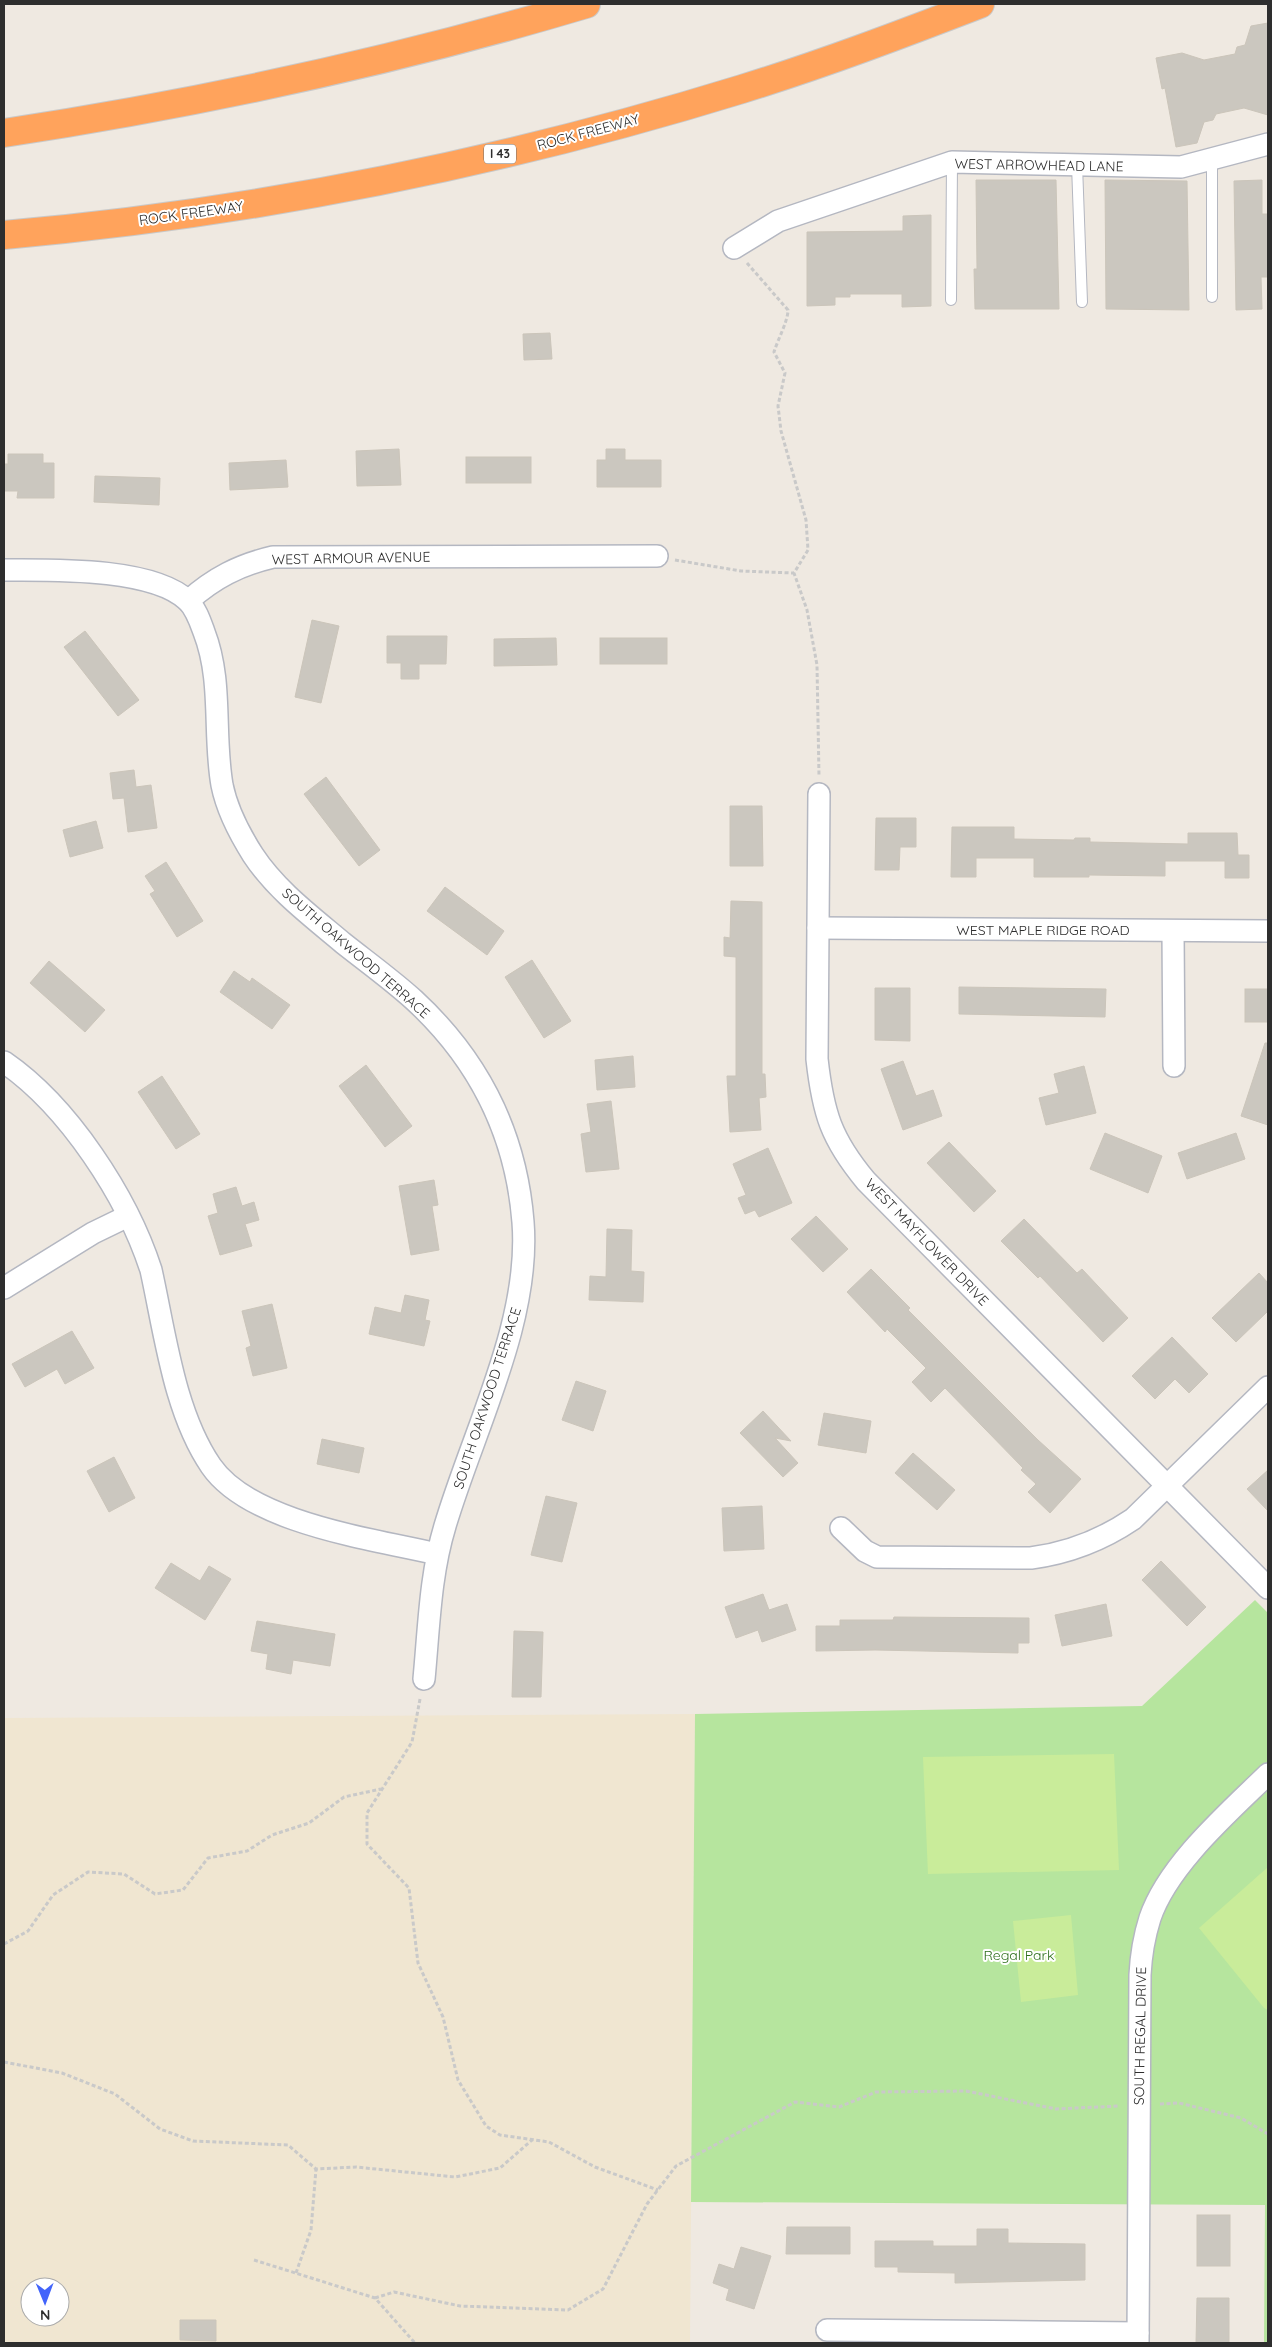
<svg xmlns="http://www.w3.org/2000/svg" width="1272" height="2347" viewBox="0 0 1272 2347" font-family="Quicksand,sans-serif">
<rect width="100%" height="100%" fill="#efe9e1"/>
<!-- education -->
<path fill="#f0e6d1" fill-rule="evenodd" d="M695,1714L690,2343H4V1718ZM30,2287H60V2317H30Z"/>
<!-- green -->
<polygon fill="#b6e59e" points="1255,1600 1268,1613 1268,2343 1264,2343 1265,2205 691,2202 695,1714 1142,1706"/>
<!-- pitch -->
<g fill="#c9ec9a">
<polygon points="1114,1754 1119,1870 928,1874 923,1757"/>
<polygon points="1268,1867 1268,2010 1264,2008 1199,1928"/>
<polygon points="1071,1915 1078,1995 1021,2002 1013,1921"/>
</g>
<!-- building -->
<g fill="#cbc7bf" stroke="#cbc5ba">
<polygon points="1268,23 1268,115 1244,108 1216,114 1213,120 1204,122 1197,143 1176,147 1165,88 1162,89 1156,58 1182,53 1204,60 1235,54 1237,47 1245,45 1251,26"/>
<polygon points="976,180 1056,180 1059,309 975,309 974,269 977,269"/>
<polygon points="1105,180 1187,181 1189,310 1106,309"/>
<polygon points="1262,180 1262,214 1268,214 1268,277 1261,277 1262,309 1236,310 1234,181"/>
<polygon points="931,215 931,306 902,307 902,294 850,294 850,297 835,297 835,305 807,306 807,232 903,231 903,216"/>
<polygon points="550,333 552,359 524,360 523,334"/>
<polygon points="399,449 401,485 357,486 356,451"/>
<polygon points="606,449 625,449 625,460 661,460 661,487 597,487 597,460 606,460"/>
<polygon points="8,454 43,454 43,463 54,463 54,498 17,498 18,491 4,491 4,464 8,464"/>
<rect x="466" y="457" width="65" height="26"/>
<polygon points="286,460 288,487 230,490 229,463"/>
<polygon points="95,476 160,478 159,505 94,502"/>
<polygon points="312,620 339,626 321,703 295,697"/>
<polygon points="85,631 139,700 118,716 64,647"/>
<polygon points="387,636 447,636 446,664 419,664 419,679 401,679 401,663 387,663"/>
<polygon points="556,638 557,665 494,666 494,639"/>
<rect x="600" y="638" width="67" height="26"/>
<polygon points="134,770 136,787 151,785 157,828 128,832 124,798 113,799 110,773"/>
<polygon points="326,777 380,850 359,866 304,794"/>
<polygon points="730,806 762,806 763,866 730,866"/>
<polygon points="876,818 916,818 916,847 900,847 899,870 875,870"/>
<polygon points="96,821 103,848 70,857 63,830"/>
<polygon points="952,827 1014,827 1014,839 1074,840 1075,838 1090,838 1090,842 1188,844 1188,833 1237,833 1238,855 1249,855 1249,878 1225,878 1225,861 1165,861 1165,876 1089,875 1089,877 1034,877 1034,858 976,858 976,877 951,877"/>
<polygon points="166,862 203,921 177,937 150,894 155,891 145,876"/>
<polygon points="445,887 504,931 487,955 427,911"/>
<polygon points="731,901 762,902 762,1074 765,1074 766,1097 759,1098 761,1130 730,1132 727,1076 736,1076 736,957 724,956 724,937 730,938"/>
<polygon points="532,960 571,1021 544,1038 505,977"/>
<polygon points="49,961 105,1010 85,1032 30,983"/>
<polygon points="234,971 250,982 252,978 290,1005 272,1029 220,992"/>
<polygon points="959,987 1106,989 1105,1017 959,1014"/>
<polygon points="875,988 910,988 910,1041 875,1040"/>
<rect x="1245" y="989" width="23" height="33"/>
<polygon points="1265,1043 1268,1043 1268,1125 1241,1116"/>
<polygon points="633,1056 635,1087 597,1090 595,1060"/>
<polygon points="903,1061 916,1096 933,1090 942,1116 903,1130 881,1069"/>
<polygon points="366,1065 412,1126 385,1147 339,1086"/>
<polygon points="1084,1066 1096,1113 1046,1125 1039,1098 1059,1093 1054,1074"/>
<polygon points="162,1076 200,1134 176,1149 138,1092"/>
<polygon points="611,1101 619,1169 586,1172 581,1134 591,1132 587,1104"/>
<polygon points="1105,1133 1162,1156 1148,1193 1090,1169"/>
<polygon points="1236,1133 1245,1159 1187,1179 1178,1153"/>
<polygon points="949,1142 996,1191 974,1212 927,1163"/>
<polygon points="768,1148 792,1203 759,1217 755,1210 745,1214 738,1198 746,1195 733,1164"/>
<polygon points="434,1180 438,1205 432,1206 439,1250 411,1255 399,1186"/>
<polygon points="236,1187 242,1206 254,1202 259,1220 245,1224 252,1246 220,1255 208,1216 218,1213 213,1194"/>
<polygon points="816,1216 848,1249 823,1272 791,1239"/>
<polygon points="1024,1219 1077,1273 1082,1269 1128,1318 1103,1342 1040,1276 1038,1278 1001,1241"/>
<polygon points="607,1229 632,1230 631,1271 644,1272 643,1302 589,1300 590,1276 606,1277"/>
<polygon points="871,1269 910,1308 908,1310 1038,1440 1081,1479 1050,1513 1028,1492 1036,1484 1021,1470 1023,1468 945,1388 931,1402 912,1382 926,1368 887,1329 885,1332 847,1292"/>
<polygon points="1259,1273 1268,1283 1268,1311 1236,1342 1212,1318"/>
<polygon points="405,1295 429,1300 425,1320 430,1321 424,1346 369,1334 375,1307 401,1313"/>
<polygon points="272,1304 287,1368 253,1376 246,1348 251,1346 242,1311"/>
<polygon points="72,1331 94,1368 65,1384 57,1369 25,1387 12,1364"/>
<polygon points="1172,1337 1208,1374 1189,1393 1175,1379 1155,1399 1132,1376"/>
<polygon points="576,1381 606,1391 593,1431 562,1420"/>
<polygon points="763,1411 791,1441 775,1438 798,1463 783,1477 740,1433"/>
<polygon points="824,1413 871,1421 866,1453 818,1445"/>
<polygon points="322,1439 364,1448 359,1473 317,1464"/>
<polygon points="913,1453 955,1490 937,1510 895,1473"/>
<polygon points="114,1457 135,1498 109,1512 87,1471"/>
<polygon points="1268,1470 1268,1511 1247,1489"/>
<polygon points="546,1496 577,1503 562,1562 531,1555"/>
<polygon points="762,1506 764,1549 724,1551 722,1508"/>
<polygon points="1161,1561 1206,1607 1187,1626 1142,1580"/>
<polygon points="171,1563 200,1581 209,1566 231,1579 205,1620 155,1588"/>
<polygon points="763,1594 769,1610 787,1604 796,1630 762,1642 758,1630 736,1638 725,1607"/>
<polygon points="1106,1604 1112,1636 1062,1646 1055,1615"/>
<polygon points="894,1617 1029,1618 1029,1643 1018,1643 1018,1653 875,1650 816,1651 816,1626 840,1626 840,1620 893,1620"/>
<polygon points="257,1621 335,1634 330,1666 293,1660 291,1674 266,1669 268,1654 251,1651"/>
<polygon points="514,1631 543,1632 541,1697 512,1697"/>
<rect x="1197" y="2215" width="33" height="51"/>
<polygon points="787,2227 850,2227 850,2254 786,2254"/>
<polygon points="977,2229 1008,2229 1008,2243 1085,2244 1085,2280 955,2283 955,2273 898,2272 898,2267 875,2267 875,2241 933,2241 933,2246 977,2246"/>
<polygon points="741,2247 771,2256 754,2309 726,2300 729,2289 713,2283 719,2264 734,2269"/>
<polygon points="1197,2298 1229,2298 1229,2343 1196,2343"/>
<polygon points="180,2320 216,2320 216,2341 180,2340"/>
</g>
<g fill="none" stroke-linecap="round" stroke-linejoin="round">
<!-- lane casing -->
<g stroke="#b4b7c1" stroke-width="12">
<g id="lane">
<polyline points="1212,159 1212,297"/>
<polyline points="1077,165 1082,302"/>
<polyline points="951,300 952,162"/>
</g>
</g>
<!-- street casing -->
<g stroke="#b4b7c1" stroke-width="24">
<g id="street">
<polyline points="734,248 778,221 952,162 1181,167 1268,144"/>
<path d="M4,570C50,570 153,567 188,601C196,609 200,621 204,632C223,681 213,733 222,785C227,810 239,833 253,855C276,890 311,916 343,943C367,962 392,980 414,1000C479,1060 516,1133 523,1222C531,1322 473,1431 445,1526C430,1575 429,1627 424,1679"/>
<path d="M188,601C214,578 239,565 273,557L657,556"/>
<path d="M819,794L817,1059C823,1113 831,1139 866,1181L1268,1588"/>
<polyline points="818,928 1268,931"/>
<polyline points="1173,931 1174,1066"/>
<path d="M4,1062C68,1106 127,1196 151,1270C165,1333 174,1412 211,1466C250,1523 373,1539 437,1554"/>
<polyline points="4,1288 93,1233 128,1216"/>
<path d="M841,1528L865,1551L877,1557L1031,1558C1069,1553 1102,1540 1133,1519L1268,1387"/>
<polyline points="827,2330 1138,2333"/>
<path d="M1138,2343L1140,1975C1141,1955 1144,1937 1150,1918C1168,1865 1228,1813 1268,1774"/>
</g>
</g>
<!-- highway casing -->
<g stroke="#c9c9c9" stroke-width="30">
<g id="highway">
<path d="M4,133C201,103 395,61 586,4"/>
<path d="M4,235C254,213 502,163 742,89C823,64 902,34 980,4"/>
</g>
</g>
<!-- path -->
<g stroke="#c9c9c9" stroke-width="3" stroke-dasharray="4 2.5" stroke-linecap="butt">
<path d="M747,263L788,310C788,321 778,339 774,352L785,373L778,406L781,431L806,520L808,550L794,573L807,610L817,665L819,776"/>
<polyline points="675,560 741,571 794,573"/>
<polyline points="420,1699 412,1742 367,1813 367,1844 409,1888 418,1963 443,2017 458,2080 486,2126 500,2135 549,2142 595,2167 658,2190"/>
<polyline points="4,1944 28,1931 53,1895 88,1872 124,1874 155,1894 183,1890 208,1858 247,1851 272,1835 309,1823 344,1797 381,1789"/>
<polyline points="4,2062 62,2073 115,2094 160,2129 193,2141 288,2145 316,2169 356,2167 455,2177 500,2168 532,2140"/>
<polyline points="1160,2104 1179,2103 1241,2118 1268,2134"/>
<polyline points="254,2260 375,2298 415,2343"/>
<polyline points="296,2273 311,2230 316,2169"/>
<polyline points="375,2298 394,2292 460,2306 568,2310 603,2289 647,2204 676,2166 795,2102 839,2107 876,2092 966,2091 1056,2109 1119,2106"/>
</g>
<!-- lane -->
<use href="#lane" stroke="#fff" stroke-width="10"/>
<!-- street -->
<use href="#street" stroke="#fff" stroke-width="21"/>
<!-- highway -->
<use href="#highway" stroke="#ffa35c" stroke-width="28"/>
</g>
<g text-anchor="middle" stroke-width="4" stroke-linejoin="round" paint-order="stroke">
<!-- shield labels -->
<rect fill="#fff" stroke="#6d6d6d" stroke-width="1" x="484" y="144.5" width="32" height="19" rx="4"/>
<g font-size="12" font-weight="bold" fill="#2e2e2e">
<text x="500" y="158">I 43</text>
</g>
<!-- street labels -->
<g font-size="14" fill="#2e2e2e" stroke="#fff">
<text transform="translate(588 132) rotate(-15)" y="5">ROCK FREEWAY</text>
<text transform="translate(1039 165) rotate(1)" y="5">WEST ARROWHEAD LANE</text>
<text transform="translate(191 213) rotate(-8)" y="5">ROCK FREEWAY</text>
<text transform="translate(351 558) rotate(-1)" y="5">WEST ARMOUR AVENUE</text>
<text x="1043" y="935">WEST MAPLE RIDGE ROAD</text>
<text transform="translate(356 953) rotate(41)" y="5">SOUTH OAKWOOD TERRACE</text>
<text transform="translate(927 1242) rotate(46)" y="5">WEST MAYFLOWER DRIVE</text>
<text transform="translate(487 1398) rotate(-72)" y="5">SOUTH OAKWOOD TERRACE</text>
<text transform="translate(1140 2036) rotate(-89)" y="5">SOUTH REGAL DRIVE</text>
</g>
<!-- park labels -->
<g font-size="14" fill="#2c6e1b" stroke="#fff">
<text x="1019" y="1960">Regal Park</text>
</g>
</g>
<!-- border -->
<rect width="1272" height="2347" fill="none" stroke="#2e2e2e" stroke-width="10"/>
<!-- north arrow -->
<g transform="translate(45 2302) rotate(179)"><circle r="24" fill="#ffffff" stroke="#ababab"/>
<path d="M0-4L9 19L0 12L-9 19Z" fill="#4264fb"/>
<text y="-8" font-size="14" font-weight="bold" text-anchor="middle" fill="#2e2e2e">N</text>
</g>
</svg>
